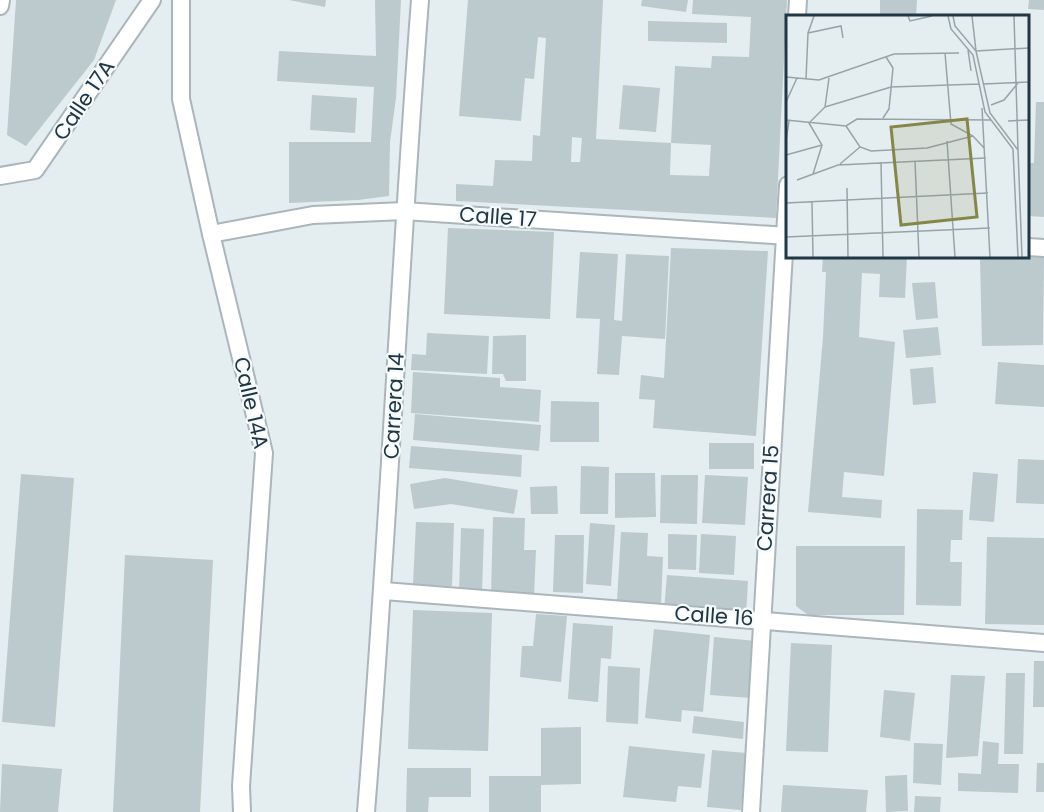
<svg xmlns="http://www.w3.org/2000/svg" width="1044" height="812" viewBox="0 0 1044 812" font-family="Poppins,sans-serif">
<rect width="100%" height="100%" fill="#e4edef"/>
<!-- building -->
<g fill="#bccacd" fill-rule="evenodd">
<polygon points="16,0 116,0 94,60 26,146 7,135"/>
<polygon points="289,0 326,0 325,7"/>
<polygon points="375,0 401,0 396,98 390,142 389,196 358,200 289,203 289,142 371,142 374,87 277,81 279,51 376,56"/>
<path d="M468,0H603L596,139L671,143L670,175L709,176L711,145L671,143L675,66L711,68L712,56L749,57L751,17L692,14L693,0H787L776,218L456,201V184L493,186L495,160L532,161L533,135L540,136L546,38L538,37L534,79L525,78L521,121L459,116ZM572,137L582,138L580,162H571Z"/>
<polygon points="642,0 688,0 686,12 641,6"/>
<polygon points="880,0 917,0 916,16 880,16"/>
<polygon points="1029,0 1044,0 1044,10 1028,9"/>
<polygon points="648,21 727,23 727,43 648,41"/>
<polygon points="623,85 660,88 656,132 619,129"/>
<polygon points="312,95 357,98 355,133 310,130"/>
<polygon points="1036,102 1044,102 1044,217 1028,216 1028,163 1034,163"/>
<polygon points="448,228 554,232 550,319 444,314"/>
<polygon points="671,248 768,251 756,436 653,428 655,400 639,399 641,375 664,378"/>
<polygon points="580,252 618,254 614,320 622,321 626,254 669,256 665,339 622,336 619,375 597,374 600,319 576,318"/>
<polygon points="823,256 907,256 905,298 879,297 880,274 862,273 859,337 895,342 884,476 844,472 842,497 882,500 881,518 808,512 823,337 826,272 822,272"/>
<polygon points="1042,257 1044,257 1043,345 982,346 980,258"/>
<polygon points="935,282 938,318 916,320 912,283"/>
<polygon points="938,327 941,355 906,358 903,330"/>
<polygon points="427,333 489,336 487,374 411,370 412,354 426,355"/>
<polygon points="526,335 526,381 506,381 503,374 492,374 493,336"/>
<polygon points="998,362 1044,365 1044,407 995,404"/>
<polygon points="933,367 936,403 913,405 910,369"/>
<polygon points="413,372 500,378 500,387 541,390 539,422 411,413"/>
<polygon points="551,401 599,402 599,442 550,442"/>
<polygon points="415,414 541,425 539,451 413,440"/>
<rect x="709" y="443" width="45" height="26"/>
<polygon points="411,446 522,455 521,477 409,468"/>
<polygon points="1018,459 1044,460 1044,504 1016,503"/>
<polygon points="581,466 609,467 608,514 580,514"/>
<polygon points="973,472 998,474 994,522 969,520"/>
<polygon points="615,473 655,473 656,517 615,518"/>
<polygon points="21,474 74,478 55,727 2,722"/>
<polygon points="661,475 698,475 697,524 660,523"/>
<polygon points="705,475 748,477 745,525 702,523"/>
<polygon points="445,478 518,490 514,514 451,504 414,509 410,484"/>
<polygon points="557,486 558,514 531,514 530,487"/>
<polygon points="917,509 963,510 962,540 951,540 950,562 962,562 961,606 916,605"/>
<polygon points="493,517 525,518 524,550 536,550 534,596 491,594"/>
<polygon points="416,522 454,523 452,586 413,585"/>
<polygon points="590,523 615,525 611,586 586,584"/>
<polygon points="461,528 484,529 482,593 459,593"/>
<polygon points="621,532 648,533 647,556 663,557 661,604 617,601"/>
<polygon points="668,534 697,535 696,570 668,569"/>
<polygon points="701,534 736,536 734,575 699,573"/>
<polygon points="555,535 584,535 583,593 553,592"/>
<polygon points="987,537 1044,538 1044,625 985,624"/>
<polygon points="796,546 905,546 904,615 808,615 796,606"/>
<polygon points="125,555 213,560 200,812 113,812"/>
<polygon points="667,575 748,581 746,615 664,610"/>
<polygon points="413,610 492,613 488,751 408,749"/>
<polygon points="536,614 567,616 561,682 520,677 522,646 533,646"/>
<polygon points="573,623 613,626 611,659 601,658 598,702 568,699"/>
<polygon points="654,629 710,635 703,712 682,710 681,722 645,718"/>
<polygon points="714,637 756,641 751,698 710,695"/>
<polygon points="791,643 832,645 828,752 786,751"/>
<polygon points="1034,661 1044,661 1044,707 1033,707"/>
<polygon points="608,666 640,668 638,724 606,722"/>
<polygon points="1006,673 1025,673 1023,754 1004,754"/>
<polygon points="951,675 985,676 978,756 946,758"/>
<polygon points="884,690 915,693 910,741 880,737"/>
<polygon points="694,716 744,722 743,739 692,733"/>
<polygon points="581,727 581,784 541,785 541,812 489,812 489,776 541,776 541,728"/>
<polygon points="983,741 999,743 998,764 1019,764 1018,793 958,791 958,773 981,774"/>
<polygon points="914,743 943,744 941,785 913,783"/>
<polygon points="629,746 705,754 701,788 678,786 676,802 623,797"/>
<polygon points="712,750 746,753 741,810 707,807"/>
<polygon points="1037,763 1044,763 1044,792 1036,792"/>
<polygon points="2,764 62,769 58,812 0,812"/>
<polygon points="407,768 471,768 471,797 429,797 428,812 406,812"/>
<polygon points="907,775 908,811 886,812 885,776"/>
<polygon points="783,785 868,790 866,812 781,812"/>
<polygon points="915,796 941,797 940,812 914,812"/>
</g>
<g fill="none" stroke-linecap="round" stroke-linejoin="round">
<!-- minor casing -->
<g stroke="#aab6bb" stroke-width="20">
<g id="minor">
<polyline points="181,0 181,99 211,234 264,453 241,786 242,812"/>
<polyline points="0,6 1,0"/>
<polyline points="797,16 798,0"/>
<polyline points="211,234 313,215 404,211 788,236"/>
<polyline points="1028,247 1044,248"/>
<polyline points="384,591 1044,643"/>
<path d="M366,812C388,542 399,271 420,0"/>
<polyline points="751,812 788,185"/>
</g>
</g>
<!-- tertiary casing -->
<g stroke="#aab6bb" stroke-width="20">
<polyline id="tertiary" points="0,176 35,170 152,0"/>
</g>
<!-- minor -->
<use href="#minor" stroke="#fff" stroke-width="16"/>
<!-- tertiary -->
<use href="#tertiary" stroke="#fff" stroke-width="16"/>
</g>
<g text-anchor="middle" stroke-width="4.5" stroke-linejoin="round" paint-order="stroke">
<!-- street labels -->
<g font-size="21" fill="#213743" stroke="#f5fafb">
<text transform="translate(84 100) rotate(-56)" y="7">Calle 17A</text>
<text transform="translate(498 217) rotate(4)" y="7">Calle 17</text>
<text transform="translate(251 403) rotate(77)" y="7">Calle 14A</text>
<text transform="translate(394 406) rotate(-87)" y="7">Carrera 14</text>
<text transform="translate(768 498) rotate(-86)" y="7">Carrera 15</text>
<text transform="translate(714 616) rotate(4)" y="7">Calle 16</text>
</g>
</g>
<!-- overview -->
<g transform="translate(786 15)">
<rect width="243" height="243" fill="#e4edef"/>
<path fill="none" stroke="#96a4aa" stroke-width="1.5" d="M122,1L124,6L146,1M162,1L165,14L187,40L199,97L227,134L232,242M167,1L169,11L190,36L204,98L232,135L236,242M186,1L190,36M228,1L232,135M22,18L55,11L57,23M182,35L185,56M190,36L243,33M159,38L165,109L187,121L198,133M0,62L33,65L108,39L173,38M20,64L22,18L28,1M197,69L243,67M0,87L11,63M205,90L218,85L232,68M39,92L105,72L193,69M196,93L204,242M97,103L103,94L107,53L100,42M0,105L60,111L71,104L205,105M222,106L243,105M60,111L74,132L85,136L141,133L187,121M0,126L3,106M161,126L169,242M0,140L36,130M129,146L133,242M95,147L97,242M54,149L74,132M27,159L36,130L23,108L39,92L43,63M11,165L52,150L200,143M61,173L62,242M26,187L27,242M0,188L202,178M0,222L204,213"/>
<path fill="#85874a" fill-opacity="0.15" stroke="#85874a" stroke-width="3" d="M181,104L191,202L115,210L105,112Z"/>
<rect width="243" height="243" fill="none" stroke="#213743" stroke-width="3"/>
</g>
</svg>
